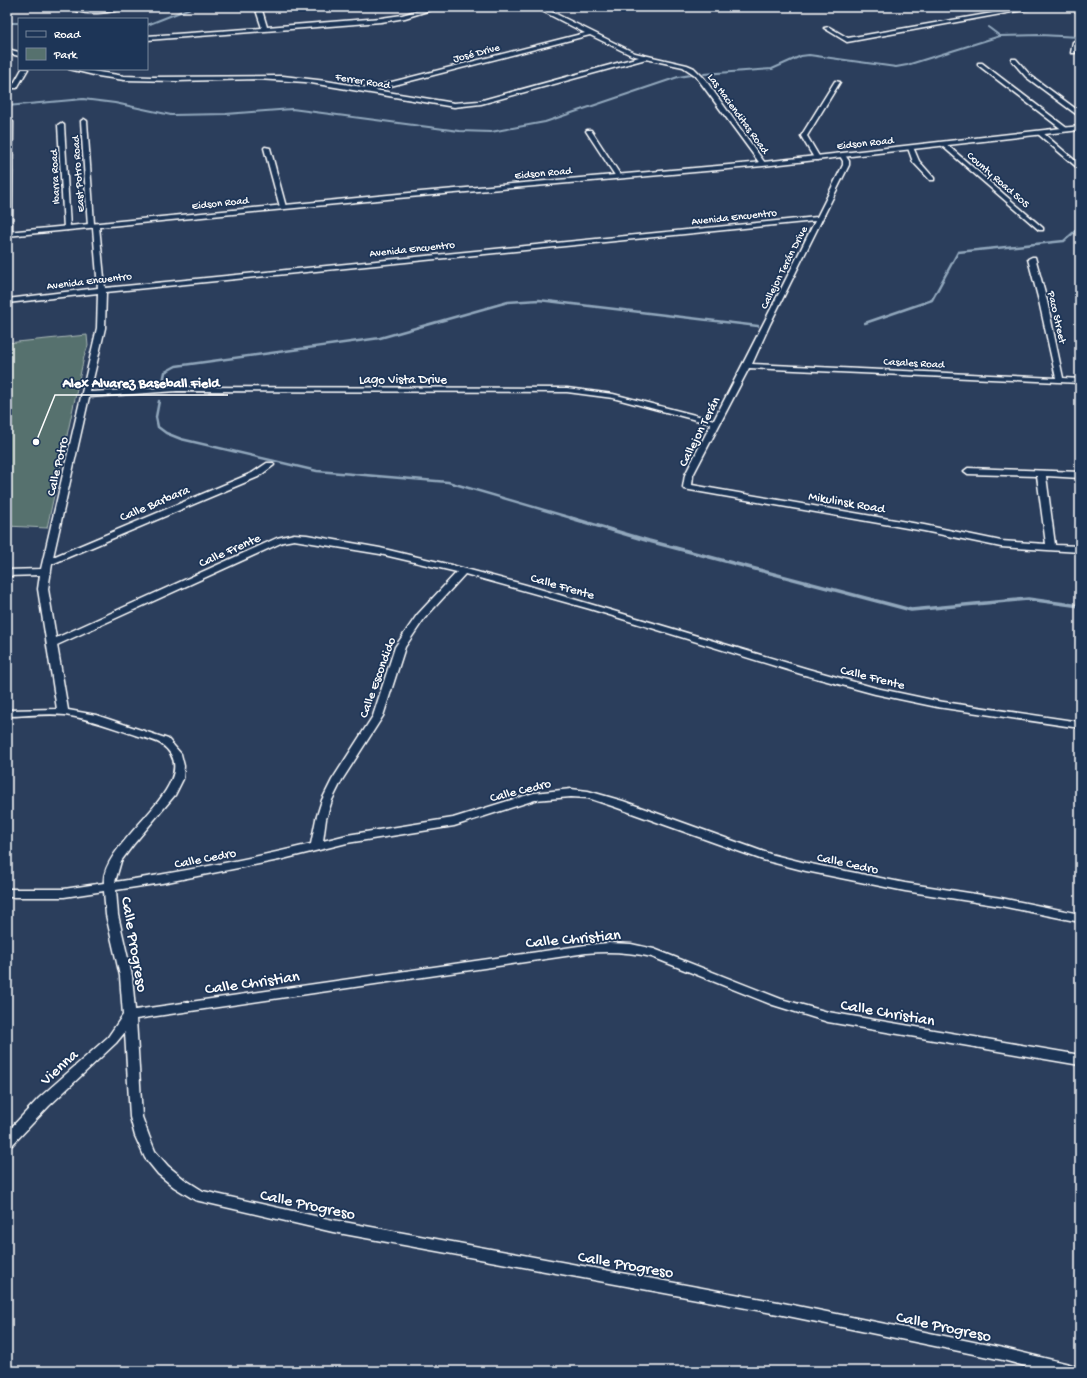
<svg xmlns="http://www.w3.org/2000/svg" width="1087" height="1378" viewBox="0 0 1087 1378" font-family="'Gochi Hand',sans-serif">
<rect width="100%" height="100%" fill="#2b3e5c"/>
<filter id="ink" filterUnits="userSpaceOnUse"><feTurbulence type="fractalNoise" baseFrequency=".025" numOctaves="2"/><feDisplacementMap in="SourceGraphic" scale="8" xChannelSelector="R" yChannelSelector="G"/><feConvolveMatrix kernelMatrix="1 2 1 2 8 2 1 2 1" color-interpolation-filters="sRGB"/></filter>
<g filter="url(#ink)">
<!-- green -->
<polygon fill="#56716e" stroke="#aab8b6" points="87,335 88,346 84,357 47,528 7,526 7,343"/>
<g fill="none" stroke-linecap="round" stroke-linejoin="round">
<!-- stream-far2 -->
<g stroke="#91a7bc" stroke-width="2">
<polyline points="7,23 19,23"/>
<polyline points="147,25 193,7"/>
<polyline points="988,27 1000,36"/>
<polyline points="704,74 772,69 801,56 809,55 896,67 907,65 1000,36 1040,35 1080,37"/>
<polyline points="7,106 83,99 115,103 171,115 226,114 292,109 459,131 491,132 545,122 678,77 691,75"/>
</g>
<!-- stream-far1 -->
<g stroke="#91a7bc" stroke-width="2.5">
<polyline points="865,323 932,300 958,252 1064,241 1080,227"/>
<polyline points="163,382 165,372 176,366 380,338 508,302 539,300 758,326"/>
<polyline points="159,401 156,417 158,427 166,433 181,439 317,471 448,482 575,519"/>
</g>
<!-- stream -->
<polyline stroke="#91a7bc" stroke-width="3.5" points="571,518 649,541 911,610 1028,599 1080,606"/>
<!-- minor casing -->
<g stroke="#fff" stroke-width="3">
<g id="minor">
<path d="M72,7L99,10L125,7C116,13 78,17 72,7Z"/>
<polygon points="255,7 261,7 267,27 381,18 402,15 431,7 440,7 405,18 381,22 147,40 147,36 262,28"/>
<polygon points="1027,7 1039,7 847,42 824,28 829,27 848,38"/>
<path d="M544,8L635,53L687,65L694,68L704,78L765,163V165H761L695,75L683,67L646,59L481,104L454,107L305,82L257,79L177,81L124,80L98,76L69,69H80L124,76L151,77L283,76L326,81L368,88L585,33L542,11V9ZM590,35L631,55L639,57L479,101L454,103L375,90Z"/>
<polygon points="1076,40 1080,41 1080,45 1078,44 1075,53 1071,53 1073,42"/>
<polygon points="7,49 19,52 19,56 7,53"/>
<polygon points="1012,59 1016,59 1030,75 1080,112 1080,117 1026,77 1012,61"/>
<polygon points="978,63 982,63 1068,129 1068,131 1064,131 978,65"/>
<polygon points="22,69 28,69 17,88 13,88 12,87"/>
<polygon points="835,81 840,82 807,136 820,158 817,160 814,158 801,136"/>
<path d="M84,119L87,121L94,224L99,226L105,288L817,217L843,165V161L840,156L843,154L845,155L849,161V165L770,324L752,364L1056,378L1039,301L1028,259L1032,257H1035L1047,301L1063,378L1080,379V383L749,368L693,475L692,485L924,525L1001,541L1046,544L1037,476L968,474L964,471L968,468L1080,472V478L1046,476L1055,545L1080,546V552L1001,547L924,531L684,489L683,487L685,475L711,424L613,398L567,392L177,391L89,397L53,557L252,473L267,463H273L274,465L258,477L52,564L48,589L56,638L277,538L294,534L307,535L380,548L451,565L526,585L808,669L876,688L937,701L1080,722V728L937,707L875,694L801,674L590,609L465,574L424,619L405,647L383,716L342,780L332,800L326,819L323,841L347,835L453,818L534,793L571,789L588,791L623,801L770,854L806,863L905,883L1001,898L1080,914V922L1001,906L905,891L806,871L763,860L615,807L588,798L571,797L535,800L454,826L347,843L279,860L162,883L116,890L118,915L132,976L135,1010L586,945L609,943L631,944L654,949L781,999L828,1012L1080,1055V1065L828,1022L773,1005L652,957C629,952 609,951 586,953L136,1019L142,1117L149,1136L155,1151L168,1166L184,1179L203,1191L333,1220L778,1302L1003,1348L1069,1364L1074,1366L1076,1371H1044L1003,1360L778,1314L333,1232L195,1200L174,1187L158,1174L145,1158L135,1136L130,1117L125,1032L116,1043L49,1106L12,1145L7,1146V1132L39,1098L108,1037L123,1015L120,976L106,915L104,891L64,897H7V889H64L104,883C100,841 212,780 161,744C155,740 145,738 138,736C114,728 90,719 65,715C46,713 26,716 7,716V710L57,709L38,589L40,575L7,576V570L41,569L97,328L98,293L7,303V299L98,288L93,228L88,226L81,121ZM815,221C782,288 748,354 714,420L613,394L567,388L177,387L90,392L105,328L106,292ZM294,540L380,554L457,572L417,615L395,647L373,716L332,780L322,800L316,819L311,844C246,860 181,872 115,882L121,861L133,845L175,795L183,779L184,766L181,754L168,739L96,715L68,710L57,645L283,542Z"/>
<polygon points="10,120 13,122 12,234 9,236 7,236 7,122"/>
<polygon points="61,123 64,125 70,228 67,230 64,228 58,125"/>
<polygon points="587,130 591,130 621,176 620,177 616,177 586,131"/>
<polygon points="1038,132 1042,132 1080,165 1080,170 1038,134"/>
<polygon points="941,143 945,143 1043,228 1043,230 1039,230 941,145"/>
<polygon points="265,147 270,148 286,207 285,208 280,207 264,148"/>
<polygon points="909,147 913,147 919,161 934,178 934,180 930,180 913,162 908,148"/>
</g>
</g>
<!-- tertiary casing -->
<g stroke="#fff" stroke-width="3">
<polygon id="tertiary" points="1080,126 1080,130 763,166 398,198 7,236 7,232 398,194 763,162"/>
</g>
<!-- minor -->
<use href="#minor" fill="#1d3557" fill-rule="evenodd"/>
<!-- tertiary -->
<use href="#tertiary" fill="#1d3557" fill-rule="evenodd"/>
</g>
</g>
<g text-anchor="middle" stroke-width="3.5" stroke-linejoin="round" paint-order="stroke">
<!-- far-street labels -->
<g font-size="11" fill="#fff" stroke="#1d3557">
<text transform="translate(476 52) rotate(-15)" y="4">José Drive</text>
<text transform="translate(363 80) rotate(9)" y="4">Ferrer Road</text>
<text transform="translate(739 113) rotate(54)" y="4">Las Hacienditas Road</text>
<text transform="translate(865 142) rotate(-6)" y="4">Eidson Road</text>
<text transform="translate(543 172) rotate(-5)" y="4">Eidson Road</text>
<text transform="translate(77 174) rotate(-94)" y="4">East Potro Road</text>
<text transform="translate(54 177) rotate(-93)" y="4">Ibarra Road</text>
<text transform="translate(999 179) rotate(41)" y="4">County Road 505</text>
<text transform="translate(220 202) rotate(-6)" y="4">Eidson Road</text>
<text transform="translate(734 216) rotate(-6)" y="4">Avenida Encuentro</text>
<text transform="translate(412 248) rotate(-6)" y="4">Avenida Encuentro</text>
<text transform="translate(783 267) rotate(-63)" y="4">Callejon Terán Drive</text>
<text transform="translate(89 280) rotate(-7)" y="4">Avenida Encuentro</text>
<text transform="translate(1058 317) rotate(77)" y="4">Paco Street</text>
<text transform="translate(914 362) rotate(3)" y="4">Casales Road</text>
</g>
<!-- street labels -->
<g font-size="13" fill="#fff" stroke="#1d3557">
<text x="403" y="383">Lago Vista Drive</text>
<text transform="translate(698 431) rotate(-63)" y="5">Callejon Terán</text>
<text transform="translate(56 466) rotate(-77)" y="5">Calle Potro</text>
<text transform="translate(847 501) rotate(10)" y="5">Mikulinsk Road</text>
<text transform="translate(154 502) rotate(-23)" y="5">Calle Barbara</text>
<text transform="translate(229 549) rotate(-24)" y="5">Calle Frente</text>
<text transform="translate(563 585) rotate(16)" y="5">Calle Frente</text>
<text transform="translate(873 676) rotate(14)" y="5">Calle Frente</text>
<text transform="translate(376 677) rotate(-70)" y="5">Calle Escondido</text>
<text transform="translate(520 789) rotate(-14)" y="5">Calle Cedro</text>
<text transform="translate(205 857) rotate(-11)" y="5">Calle Cedro</text>
<text transform="translate(848 862) rotate(12)" y="5">Calle Cedro</text>
</g>
<!-- near-street labels -->
<g font-size="16" fill="#fff" stroke="#1d3557">
<text transform="translate(573 937) rotate(-5)" y="6">Calle Christian</text>
<text transform="translate(136 944) rotate(80)" y="6">Calle Progreso</text>
<text transform="translate(252 981) rotate(-8)" y="6">Calle Christian</text>
<text transform="translate(888 1011) rotate(10)" y="6">Calle Christian</text>
<text transform="translate(58 1066) rotate(-42)" y="6">Vienna</text>
<text transform="translate(308 1203) rotate(12)" y="6">Calle Progreso</text>
<text transform="translate(626 1263) rotate(10)" y="6">Calle Progreso</text>
<text transform="translate(944 1325) rotate(12)" y="6">Calle Progreso</text>
</g>
</g>
<!-- callouts -->
<path fill="none" stroke="#fff" stroke-width="1.5" d="M36 442L55 395H228"/>
<circle fill="#fff" stroke="#1d3557" stroke-width="1.5" cx="36" cy="442" r="4"/>
<g font-size="14" text-anchor="middle" font-weight="bold" fill="#fff" stroke="#1d3557" stroke-width="3.5" stroke-linejoin="round" paint-order="stroke">
<text x="141" y="387">Alex Alvarez Baseball Field</text>
</g>
<!-- margin -->
<rect width="1087" height="1378" fill="none" stroke="#1d3557" stroke-width="24"/>
<rect x="12" y="12" width="1063" height="1354" fill="none" stroke="#fff" stroke-width="1.5" filter="url(#ink)"/>
<!-- legend -->
<rect x="18" y="18" width="130" height="52" fill="#1d3557" stroke="#77869a"/>
<rect x="26" y="31" width="20" height="6" fill="#1d3557" stroke="#77869a"/>
<text x="54" y="38" font-size="12" fill="#ffffff">Road</text>
<rect x="26" y="48" width="20" height="12" fill="#56716e" stroke="#77869a"/>
<text x="54" y="58" font-size="12" fill="#ffffff">Park</text>
</svg>
